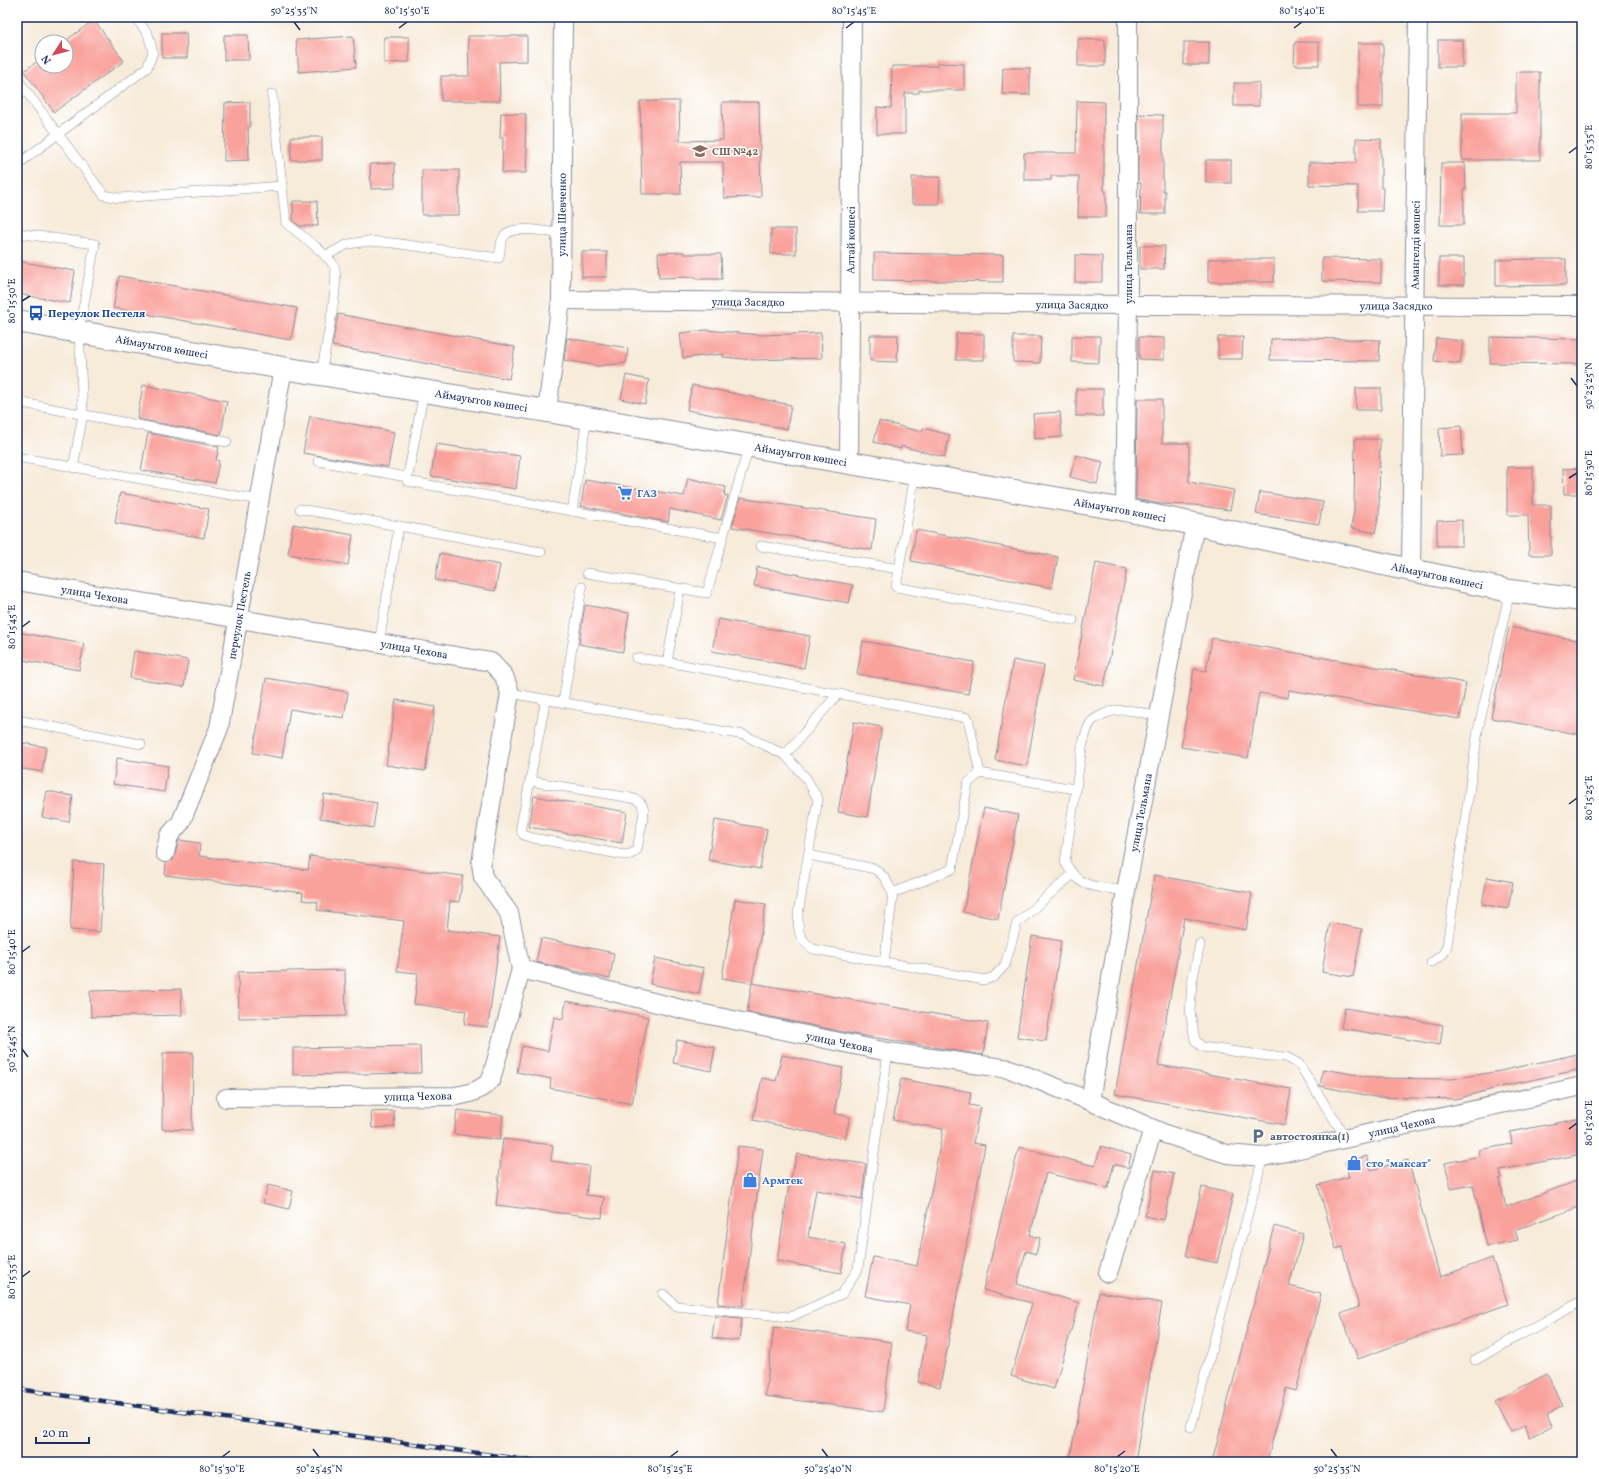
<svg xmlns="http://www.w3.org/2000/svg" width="1599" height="1479" viewBox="0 0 1599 1479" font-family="Vollkorn,serif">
<rect width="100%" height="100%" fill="#fff"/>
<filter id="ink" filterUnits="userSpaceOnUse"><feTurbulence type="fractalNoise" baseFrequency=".025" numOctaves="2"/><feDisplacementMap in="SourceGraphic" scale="8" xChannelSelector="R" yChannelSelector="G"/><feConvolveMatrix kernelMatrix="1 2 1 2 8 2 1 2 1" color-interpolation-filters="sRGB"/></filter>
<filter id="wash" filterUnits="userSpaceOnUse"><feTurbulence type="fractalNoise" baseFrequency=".012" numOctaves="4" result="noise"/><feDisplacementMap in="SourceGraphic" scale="16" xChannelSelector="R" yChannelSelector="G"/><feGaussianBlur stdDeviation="0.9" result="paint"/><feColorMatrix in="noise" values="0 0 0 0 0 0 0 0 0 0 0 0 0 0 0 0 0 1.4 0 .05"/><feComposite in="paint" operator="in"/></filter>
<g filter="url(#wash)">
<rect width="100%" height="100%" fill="#f7ebd9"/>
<g id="blocks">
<!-- building -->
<g fill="#f9a19b">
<polygon points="94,20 124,61 54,112 24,71 42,58 42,66 66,66 66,42 64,42"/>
<polygon points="162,33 186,33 187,58 162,58"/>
<polygon points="224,35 248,35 249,60 224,60"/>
<polygon points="353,36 356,67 299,72 296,40"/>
<polygon points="468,36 527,36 527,61 499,62 500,101 441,101 441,76 469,76"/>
<polygon points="384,37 409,37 409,62 384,63"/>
<polygon points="1078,39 1105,40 1105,66 1078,66"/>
<rect x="1438" y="40" width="24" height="27"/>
<rect x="1184" y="42" width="25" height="23"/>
<polygon points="1295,42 1319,42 1319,65 1294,65"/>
<rect x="1358" y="43" width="25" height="64"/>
<polygon points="937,63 964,64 964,90 919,90 919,93 905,93 905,134 877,134 877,107 891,108 892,66 937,66"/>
<polygon points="1003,68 1030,68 1030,95 1002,94"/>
<polygon points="1516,72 1540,72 1540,160 1462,160 1462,113 1516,113"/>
<rect x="1234" y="83" width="25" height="23"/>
<polygon points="640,101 679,101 680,141 723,140 722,102 759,102 761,197 724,198 723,162 680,162 681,194 642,194"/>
<polygon points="1077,101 1104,102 1104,191 1106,191 1106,217 1078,217 1079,176 1051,176 1051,180 1024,180 1024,153 1076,153"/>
<polygon points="250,102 250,127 248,127 249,160 224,161 225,103"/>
<polygon points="501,113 526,114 525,148 527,148 526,173 502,173 503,138 500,138"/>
<polygon points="1138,114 1163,115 1163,191 1165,191 1165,214 1140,214 1141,183 1138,183"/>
<rect x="291" y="137" width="31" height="23"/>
<polygon points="1356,138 1381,139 1381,188 1383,188 1382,211 1358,211 1358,186 1309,185 1309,162 1356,163"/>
<rect x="1206" y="160" width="25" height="23"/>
<polygon points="395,163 395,188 371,189 370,164"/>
<polygon points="1441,163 1465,163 1466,189 1464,189 1464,225 1440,225"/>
<rect x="422" y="170" width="37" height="45"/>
<polygon points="912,177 940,177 939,204 912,204"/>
<polygon points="293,201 317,201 318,226 300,226 293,221"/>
<rect x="771" y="229" width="25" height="25"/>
<polygon points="1140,246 1165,246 1164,269 1140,269"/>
<rect x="582" y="252" width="25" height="25"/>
<polygon points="684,252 684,254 721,254 722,279 696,279 696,277 659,278 658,253"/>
<polygon points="874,253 1003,255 1003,282 874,280"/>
<polygon points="1075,255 1102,256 1102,282 1075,282"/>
<polygon points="1322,258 1381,259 1381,282 1322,281"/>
<rect x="1439" y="258" width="25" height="27"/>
<rect x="1208" y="259" width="66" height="23"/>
<polygon points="1541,259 1566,259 1566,285 1496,286 1496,260"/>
<polygon points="17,261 75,271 70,303 17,294"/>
<polygon points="119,276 297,308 291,340 113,308"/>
<polygon points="338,314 515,347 509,379 332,346"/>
<polygon points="706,330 761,335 821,333 822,358 754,360 723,357 723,354 683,358 680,333"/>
<polygon points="956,333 984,334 984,360 956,360"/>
<polygon points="870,335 898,335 897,362 870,361"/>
<polygon points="1013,336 1041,336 1040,363 1013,362"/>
<polygon points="1072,336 1100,336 1099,363 1072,362"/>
<polygon points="1139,337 1164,338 1164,360 1139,359"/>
<polygon points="1218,337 1243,337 1242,359 1218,359"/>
<polygon points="1490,337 1582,339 1582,364 1490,363"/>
<polygon points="567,338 628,348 626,363 598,366 564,360"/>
<polygon points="1307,338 1380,340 1379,361 1270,360 1271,339"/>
<polygon points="1436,338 1463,341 1460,364 1434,361"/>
<polygon points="626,375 649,380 645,404 621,399"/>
<polygon points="143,385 227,401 221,435 137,419"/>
<polygon points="692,385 791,405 787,429 687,410"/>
<rect x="1356" y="388" width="25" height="22"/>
<rect x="1076" y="389" width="27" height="27"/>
<polygon points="1137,399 1162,399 1162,443 1189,443 1189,482 1234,490 1230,510 1194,505 1160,504 1136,499"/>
<polygon points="1060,412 1062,437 1035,439 1033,414"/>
<polygon points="310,416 394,432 388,467 303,453"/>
<polygon points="879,421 922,432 923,428 950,435 944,457 901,446 901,449 874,442"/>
<polygon points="1461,426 1463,455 1440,456 1439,428"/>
<polygon points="148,433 219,447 216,460 219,461 215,483 141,470"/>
<polygon points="1355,439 1380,439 1379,514 1375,533 1351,528 1354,511"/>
<polygon points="436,444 520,456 516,489 431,476"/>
<polygon points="1076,455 1103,462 1097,484 1070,477"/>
<polygon points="1507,467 1533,467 1533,505 1551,505 1551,555 1529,555 1528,515 1507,515"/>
<polygon points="1582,468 1582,494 1564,494 1563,469"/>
<polygon points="688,478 726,487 724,495 728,496 721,520 670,509 668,522 581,506 585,480 684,496"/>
<polygon points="1260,492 1323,502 1319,524 1256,514"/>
<polygon points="120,493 209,509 204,538 115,523"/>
<polygon points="740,498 876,519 872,550 732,527"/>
<polygon points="1462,520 1462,546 1437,546 1437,521"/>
<polygon points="293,524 353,535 348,565 288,554"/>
<polygon points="916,530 1058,557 1052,588 911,561"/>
<polygon points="440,553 500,565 495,591 435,580"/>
<polygon points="1096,563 1127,569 1104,686 1073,680"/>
<polygon points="757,567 853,585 849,603 754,586"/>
<polygon points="585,605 629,613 623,652 579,644"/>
<polygon points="718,619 810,636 804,668 712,651"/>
<polygon points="1509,627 1582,641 1582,735 1491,718"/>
<polygon points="17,632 84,644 79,670 17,659"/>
<polygon points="1212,638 1466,683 1460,719 1289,690 1288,698 1259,693 1248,758 1181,747 1194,669 1206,671"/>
<polygon points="863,641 974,662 968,694 857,674"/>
<polygon points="134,651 188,660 184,687 130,678"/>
<polygon points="1013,660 1044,666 1027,766 995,760"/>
<polygon points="266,678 348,692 344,718 290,709 282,758 253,753"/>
<polygon points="396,700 435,707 425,771 386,765"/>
<polygon points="854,722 882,727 867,817 838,812"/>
<polygon points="17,742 46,747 42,772 17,768"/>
<polygon points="117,758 168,766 164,792 113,784"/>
<polygon points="47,791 73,796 69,822 42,817"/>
<polygon points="324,794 377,803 373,828 320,818"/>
<polygon points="534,796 627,812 622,843 529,827"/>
<polygon points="984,808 1018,815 998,919 963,912"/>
<polygon points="715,820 767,829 760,869 708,860"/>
<polygon points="179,840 200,843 199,856 308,870 310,856 463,876 459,902 450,901 447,930 500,937 488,1027 464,1024 466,1011 414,1004 418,973 397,971 404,921 317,910 318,902 302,900 303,893 165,875 166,863 173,860"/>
<polygon points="74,862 104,864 100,932 70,930"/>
<polygon points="1154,875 1252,893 1246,930 1184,918 1158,1065 1291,1089 1285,1125 1115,1094"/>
<polygon points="1487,877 1513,882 1508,909 1482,904"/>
<polygon points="735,899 766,904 752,983 722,978"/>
<polygon points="1330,923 1362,929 1353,977 1322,972"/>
<polygon points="1032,936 1061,941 1046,1041 1017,1037"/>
<polygon points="541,938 614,953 610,979 536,962"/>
<polygon points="655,958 704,968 699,994 650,984"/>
<polygon points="345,970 346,1016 239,1018 238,972"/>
<polygon points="752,983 988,1023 983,1055 853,1034 747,1012"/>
<polygon points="181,989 182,1015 91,1017 90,991"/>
<polygon points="566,1001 648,1017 632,1104 550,1088 551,1079 517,1072 522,1046 548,1051 554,1017 563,1019"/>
<polygon points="1345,1008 1443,1025 1440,1045 1341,1028"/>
<polygon points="677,1040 715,1047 711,1071 673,1063"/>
<polygon points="420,1046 421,1073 293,1075 293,1048"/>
<polygon points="193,1052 192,1130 162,1129 163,1053"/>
<polygon points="1582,1053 1582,1069 1504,1086 1456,1099 1375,1097 1320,1086 1323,1069 1375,1078 1452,1079 1500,1071"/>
<polygon points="782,1055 843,1068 834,1113 850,1117 845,1139 753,1120 762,1078 776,1081"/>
<polygon points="901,1079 971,1092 969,1105 980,1107 973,1143 985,1145 940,1387 918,1382 927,1335 905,1331 910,1305 865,1296 873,1257 917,1266 943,1129 893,1120"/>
<polygon points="457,1110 503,1115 500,1140 454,1134"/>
<polygon points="394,1111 395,1127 372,1128 371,1112"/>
<polygon points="1582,1118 1582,1154 1500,1170 1501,1178 1499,1179 1506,1207 1582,1179 1582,1206 1515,1230 1518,1240 1487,1246 1473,1185 1451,1189 1445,1163 1480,1156 1479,1150 1512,1144 1510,1132"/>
<polygon points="503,1139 553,1145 551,1161 589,1166 586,1195 604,1197 602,1218 496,1205"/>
<polygon points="738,1146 763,1149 743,1306 718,1304"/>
<polygon points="1101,1146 1131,1155 1128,1168 1114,1164 1108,1188 1046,1173 1030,1235 1040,1238 1036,1254 1026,1251 1017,1284 1079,1303 1054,1389 1011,1376 1032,1303 983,1290 1019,1147 1095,1166"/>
<polygon points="797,1154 866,1164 862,1199 816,1190 808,1237 846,1244 841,1273 777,1261 788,1191"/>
<polygon points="1367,1156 1371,1170 1408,1160 1440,1277 1492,1258 1508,1304 1358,1359 1341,1314 1359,1307 1342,1247 1336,1249 1318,1185 1349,1177 1345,1162"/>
<polygon points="1155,1170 1174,1174 1164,1220 1145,1216"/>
<polygon points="268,1185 293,1191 289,1209 263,1203"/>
<polygon points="1202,1187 1233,1194 1217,1263 1186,1256"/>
<polygon points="1274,1226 1303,1234 1289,1286 1321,1294 1296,1391 1286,1388 1267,1462 1212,1462"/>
<polygon points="1099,1292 1162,1303 1135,1462 1090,1462 1070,1459"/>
<polygon points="715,1316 742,1318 739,1341 712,1338"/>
<polygon points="774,1327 892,1342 883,1412 765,1396"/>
<polygon points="1547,1374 1563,1406 1547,1414 1553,1425 1530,1437 1524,1426 1511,1432 1495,1401"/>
</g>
</g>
</g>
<g filter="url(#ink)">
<use href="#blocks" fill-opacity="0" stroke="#898d9c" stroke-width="1"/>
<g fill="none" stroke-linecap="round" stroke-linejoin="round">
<!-- lane casing -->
<g stroke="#898d9c" stroke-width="10">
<g id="lane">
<polyline points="17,79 58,134 147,68 153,52 148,34 135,17"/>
<path d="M272,94L286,223C298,233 327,253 334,266C341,279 324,355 321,374"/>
<polyline points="17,165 58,134 104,195 119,198 282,186"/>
<polyline points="17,233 95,244 79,331 83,414 73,468"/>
<path d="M325,256L348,244L369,241L393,243L499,258C500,251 500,240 506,234C517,225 548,232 562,234"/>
<polyline points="424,391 407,481 572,511 587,418"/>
<polyline points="17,402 227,442"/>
<polyline points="17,457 260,500"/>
<polyline points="318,461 407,477"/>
<polyline points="915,474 896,587 1073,620"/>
<polyline points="300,509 399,526 379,643"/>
<polyline points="572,511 723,538"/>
<polyline points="399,526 541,552"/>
<polyline points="761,546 899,569"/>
<polyline points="587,573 707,593 749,446"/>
<polyline points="636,658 667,662 680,589"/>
<polyline points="667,662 968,718 980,773 1075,789"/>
<path d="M510,693L744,735L785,755L806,778L818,799L798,914C798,932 798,938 813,949L984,980L994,977L1005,965L1017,923L1073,874"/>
<polyline points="563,702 582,587"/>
<polyline points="17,720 141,744"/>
<polyline points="785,755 837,695"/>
<path d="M530,781L631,798C639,800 643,803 644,812L637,850L631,854L624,855L533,838C525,836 520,835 521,826L546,699"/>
<polyline points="809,855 875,869 884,877 893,893 952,869 968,783 980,773"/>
<path d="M1126,891C1113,889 1089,888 1079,880C1073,876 1069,869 1065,862L1082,748C1084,740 1086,729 1091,722C1095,718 1100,716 1104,714C1124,706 1139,712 1159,717"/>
<polyline points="1200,944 1192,982 1190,1011 1195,1040 1202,1047 1268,1056 1286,1057 1299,1064 1346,1138"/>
<polyline points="884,963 893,893"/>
<polyline points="1431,963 1443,954 1447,946 1478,730 1510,591"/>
<polyline points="663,1294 676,1306 790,1317 842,1294 858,1269 888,1052"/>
<polyline points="1475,1360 1582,1301"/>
<polyline points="1191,1427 1263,1157"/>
</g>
</g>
<!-- street casing -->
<g stroke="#898d9c" stroke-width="20">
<g id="street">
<path id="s1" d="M561,300L1128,305L1582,306"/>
<path id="s2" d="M547,411L561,300L563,17"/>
<path id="s3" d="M849,463L852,17"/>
<polyline points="1125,510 1128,305 1128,17"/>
<path id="s4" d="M1411,569L1418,17"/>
<path id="s5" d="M17,581L491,662L504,676L510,693L481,863L483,877L509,913L521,969L491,1080C480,1091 469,1094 455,1096L226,1098"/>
<path id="s6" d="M165,853L169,836L181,822L219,728L283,368"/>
<path id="s7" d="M521,969L685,1010L888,1052L1010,1069L1090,1101L1165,1134L1227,1154L1263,1157L1582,1086"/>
<path id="s8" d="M1090,1101L1126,891L1195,524"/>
<polyline points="1108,1273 1153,1129"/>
</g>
</g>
<!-- secondary casing -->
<g stroke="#898d9c" stroke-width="24">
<g id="secondary">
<path id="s9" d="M17,321L283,368L547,411L1125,510L1195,524L1510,591L1582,600"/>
</g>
</g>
<!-- lane -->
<use href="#lane" stroke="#fff" stroke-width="9"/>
<!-- street -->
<use href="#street" stroke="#fff" stroke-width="18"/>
<!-- secondary -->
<use href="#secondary" stroke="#fff" stroke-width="22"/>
<!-- rail casing -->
<g stroke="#1b2f5e" stroke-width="4.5">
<polyline id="rail" points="17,1389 541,1462"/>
</g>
<!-- rail -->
<use href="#rail" stroke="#fff" stroke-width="3" stroke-dasharray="9" stroke-linecap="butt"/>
</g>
</g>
<!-- ticks -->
<path fill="none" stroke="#1b2f5e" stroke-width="1.5" d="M294,22L300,30M399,28L407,22M846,28L854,22M1294,28L1302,22M1569,153L1577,147M22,301L30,296M1571,378L1577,386M1569,478L1577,473M22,627L30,621M1569,804L1577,798M22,952L30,946M22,1049L28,1057M1569,1129L1577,1123M22,1277L30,1271M313,1449L319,1457M822,1449L828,1457M1331,1449L1337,1457M222,1457L230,1451M670,1457L678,1451M1117,1457L1125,1451"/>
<!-- icons -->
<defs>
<g id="school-bare" transform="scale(1.2)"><path d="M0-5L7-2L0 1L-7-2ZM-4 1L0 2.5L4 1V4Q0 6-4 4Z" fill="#8d6e63" stroke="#fff" stroke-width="2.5" paint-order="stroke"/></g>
<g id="bus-bare" transform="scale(1.2)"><path d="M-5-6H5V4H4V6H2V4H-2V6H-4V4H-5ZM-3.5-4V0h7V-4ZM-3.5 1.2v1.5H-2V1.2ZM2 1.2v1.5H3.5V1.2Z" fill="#1a4fb4" stroke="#fff" stroke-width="2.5" paint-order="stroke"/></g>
<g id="supermarket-bare" transform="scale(1.2)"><path d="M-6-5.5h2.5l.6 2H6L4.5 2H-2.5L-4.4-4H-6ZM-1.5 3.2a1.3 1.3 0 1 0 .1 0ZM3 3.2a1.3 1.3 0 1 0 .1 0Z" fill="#3f7fe0" stroke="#fff" stroke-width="2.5" paint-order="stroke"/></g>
<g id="parking-bare" transform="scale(1.2)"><path d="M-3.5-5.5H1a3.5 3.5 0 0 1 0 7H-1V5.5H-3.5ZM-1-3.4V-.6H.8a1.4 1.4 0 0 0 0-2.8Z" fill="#5c6f8a" stroke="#fff" stroke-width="2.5" paint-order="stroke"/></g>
<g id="shop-bare" transform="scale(1.2)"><path d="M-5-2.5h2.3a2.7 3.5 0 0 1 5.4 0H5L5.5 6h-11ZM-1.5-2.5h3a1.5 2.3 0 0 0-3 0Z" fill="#3f7fe0" stroke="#fff" stroke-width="2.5" paint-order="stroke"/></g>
</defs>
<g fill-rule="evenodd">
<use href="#school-bare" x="700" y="151"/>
<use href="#bus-bare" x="36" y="313"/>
<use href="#supermarket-bare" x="625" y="493"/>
<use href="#parking-bare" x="1258" y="1136"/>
<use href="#shop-bare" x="1354" y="1163"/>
<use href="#shop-bare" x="750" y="1180"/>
</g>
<g text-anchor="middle" stroke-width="3" stroke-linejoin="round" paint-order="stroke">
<!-- education labels -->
<g font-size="11" font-weight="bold" fill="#785e54" stroke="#fff" text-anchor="start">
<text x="712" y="155">СШ №42</text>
</g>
<!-- street labels -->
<g font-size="11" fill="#1b2f5e" stroke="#fff">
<text dy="4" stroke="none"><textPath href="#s2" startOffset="197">улица Шевченко</textPath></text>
<text dy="4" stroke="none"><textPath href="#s3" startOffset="223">Алтай көшесі</textPath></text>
<text dy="4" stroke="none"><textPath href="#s4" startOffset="324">Амангелді көшесі</textPath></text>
<text transform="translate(1128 264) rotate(-90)" y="4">улица Тельмана</text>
<text dy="4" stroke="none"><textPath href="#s1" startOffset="187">улица Засядко</textPath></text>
<text dy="4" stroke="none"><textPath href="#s1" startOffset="511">улица Засядко</textPath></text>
<text dy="4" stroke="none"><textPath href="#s1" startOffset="835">улица Засядко</textPath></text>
<text dy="4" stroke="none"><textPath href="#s9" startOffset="147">Аймауытов көшесі</textPath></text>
<text dy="4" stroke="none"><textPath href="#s9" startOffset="471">Аймауытов көшесі</textPath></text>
<text dy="4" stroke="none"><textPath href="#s9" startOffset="795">Аймауытов көшесі</textPath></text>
<text dy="4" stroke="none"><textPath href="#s9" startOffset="1119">Аймауытов көшесі</textPath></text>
<text dy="4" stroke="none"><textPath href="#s9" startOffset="1443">Аймауытов көшесі</textPath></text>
<text dy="4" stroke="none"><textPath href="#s5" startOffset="79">улица Чехова</textPath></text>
<text dy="4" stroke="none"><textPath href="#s6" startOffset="252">переулок Пестель</textPath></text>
<text dy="4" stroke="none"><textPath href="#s5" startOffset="403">улица Чехова</textPath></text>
<text dy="4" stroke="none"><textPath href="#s8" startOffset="293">улица Тельмана</textPath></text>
<text dy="4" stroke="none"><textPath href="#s7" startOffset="327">улица Чехова</textPath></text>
<text transform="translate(418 1096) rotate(-1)" y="4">улица Чехова</text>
<text dy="4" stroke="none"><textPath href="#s7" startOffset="911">улица Чехова</textPath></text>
</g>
<!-- transit labels -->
<g font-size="11" font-weight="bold" fill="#164399" stroke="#fff" text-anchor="start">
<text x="48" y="317">Переулок Пестеля</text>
</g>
<!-- shop labels -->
<g font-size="11" font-weight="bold" fill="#366cbe" stroke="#fff" text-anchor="start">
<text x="637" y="497">ГАЗ</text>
<text x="1366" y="1167">сто "максат"</text>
<text x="762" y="1184">Армтек</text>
</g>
<!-- service labels -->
<g font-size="11" font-weight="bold" fill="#4e5e75" stroke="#fff" text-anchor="start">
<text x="1270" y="1140">автостоянка(1)</text>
</g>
</g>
<!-- margin -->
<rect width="1599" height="1479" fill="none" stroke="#fff" stroke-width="44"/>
<!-- north arrow -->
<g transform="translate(54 54) rotate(234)"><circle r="19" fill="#ffffff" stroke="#a4acbf"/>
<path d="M0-3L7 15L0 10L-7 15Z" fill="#d1495b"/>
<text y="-6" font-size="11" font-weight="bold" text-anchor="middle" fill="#1b2f5e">N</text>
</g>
<!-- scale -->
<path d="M36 1437v6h53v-6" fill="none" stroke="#1b2f5e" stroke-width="2"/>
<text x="42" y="1437" font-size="12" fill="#1b2f5e" stroke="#ffffff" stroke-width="3" paint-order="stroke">20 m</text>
<rect x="22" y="22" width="1555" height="1435" fill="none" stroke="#1b2f5e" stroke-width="1.5"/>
<g font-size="10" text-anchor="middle" fill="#1b2f5e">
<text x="294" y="14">50°25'35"N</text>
<text x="407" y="14">80°15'50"E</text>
<text x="854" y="14">80°15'45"E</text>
<text x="1302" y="14">80°15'40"E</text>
<text transform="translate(1588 147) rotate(-90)" y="4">80°15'35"E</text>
<text transform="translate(11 301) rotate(-90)" y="4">80°15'50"E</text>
<text transform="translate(1588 386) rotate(-90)" y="4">50°25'25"N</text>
<text transform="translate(1588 473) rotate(-90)" y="4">80°15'30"E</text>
<text transform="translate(11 627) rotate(-90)" y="4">80°15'45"E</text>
<text transform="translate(1588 798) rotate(-90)" y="4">80°15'25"E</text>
<text transform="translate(11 952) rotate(-90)" y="4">80°15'40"E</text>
<text transform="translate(11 1049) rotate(-90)" y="4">50°25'45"N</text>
<text transform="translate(1588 1123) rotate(-90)" y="4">80°15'20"E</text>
<text transform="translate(11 1277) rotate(-90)" y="4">80°15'35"E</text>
<text x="222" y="1472">80°15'30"E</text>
<text x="319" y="1472">50°25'45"N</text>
<text x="670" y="1472">80°15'25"E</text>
<text x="828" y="1472">50°25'40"N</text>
<text x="1117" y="1472">80°15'20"E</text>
<text x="1337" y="1472">50°25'35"N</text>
</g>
</svg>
